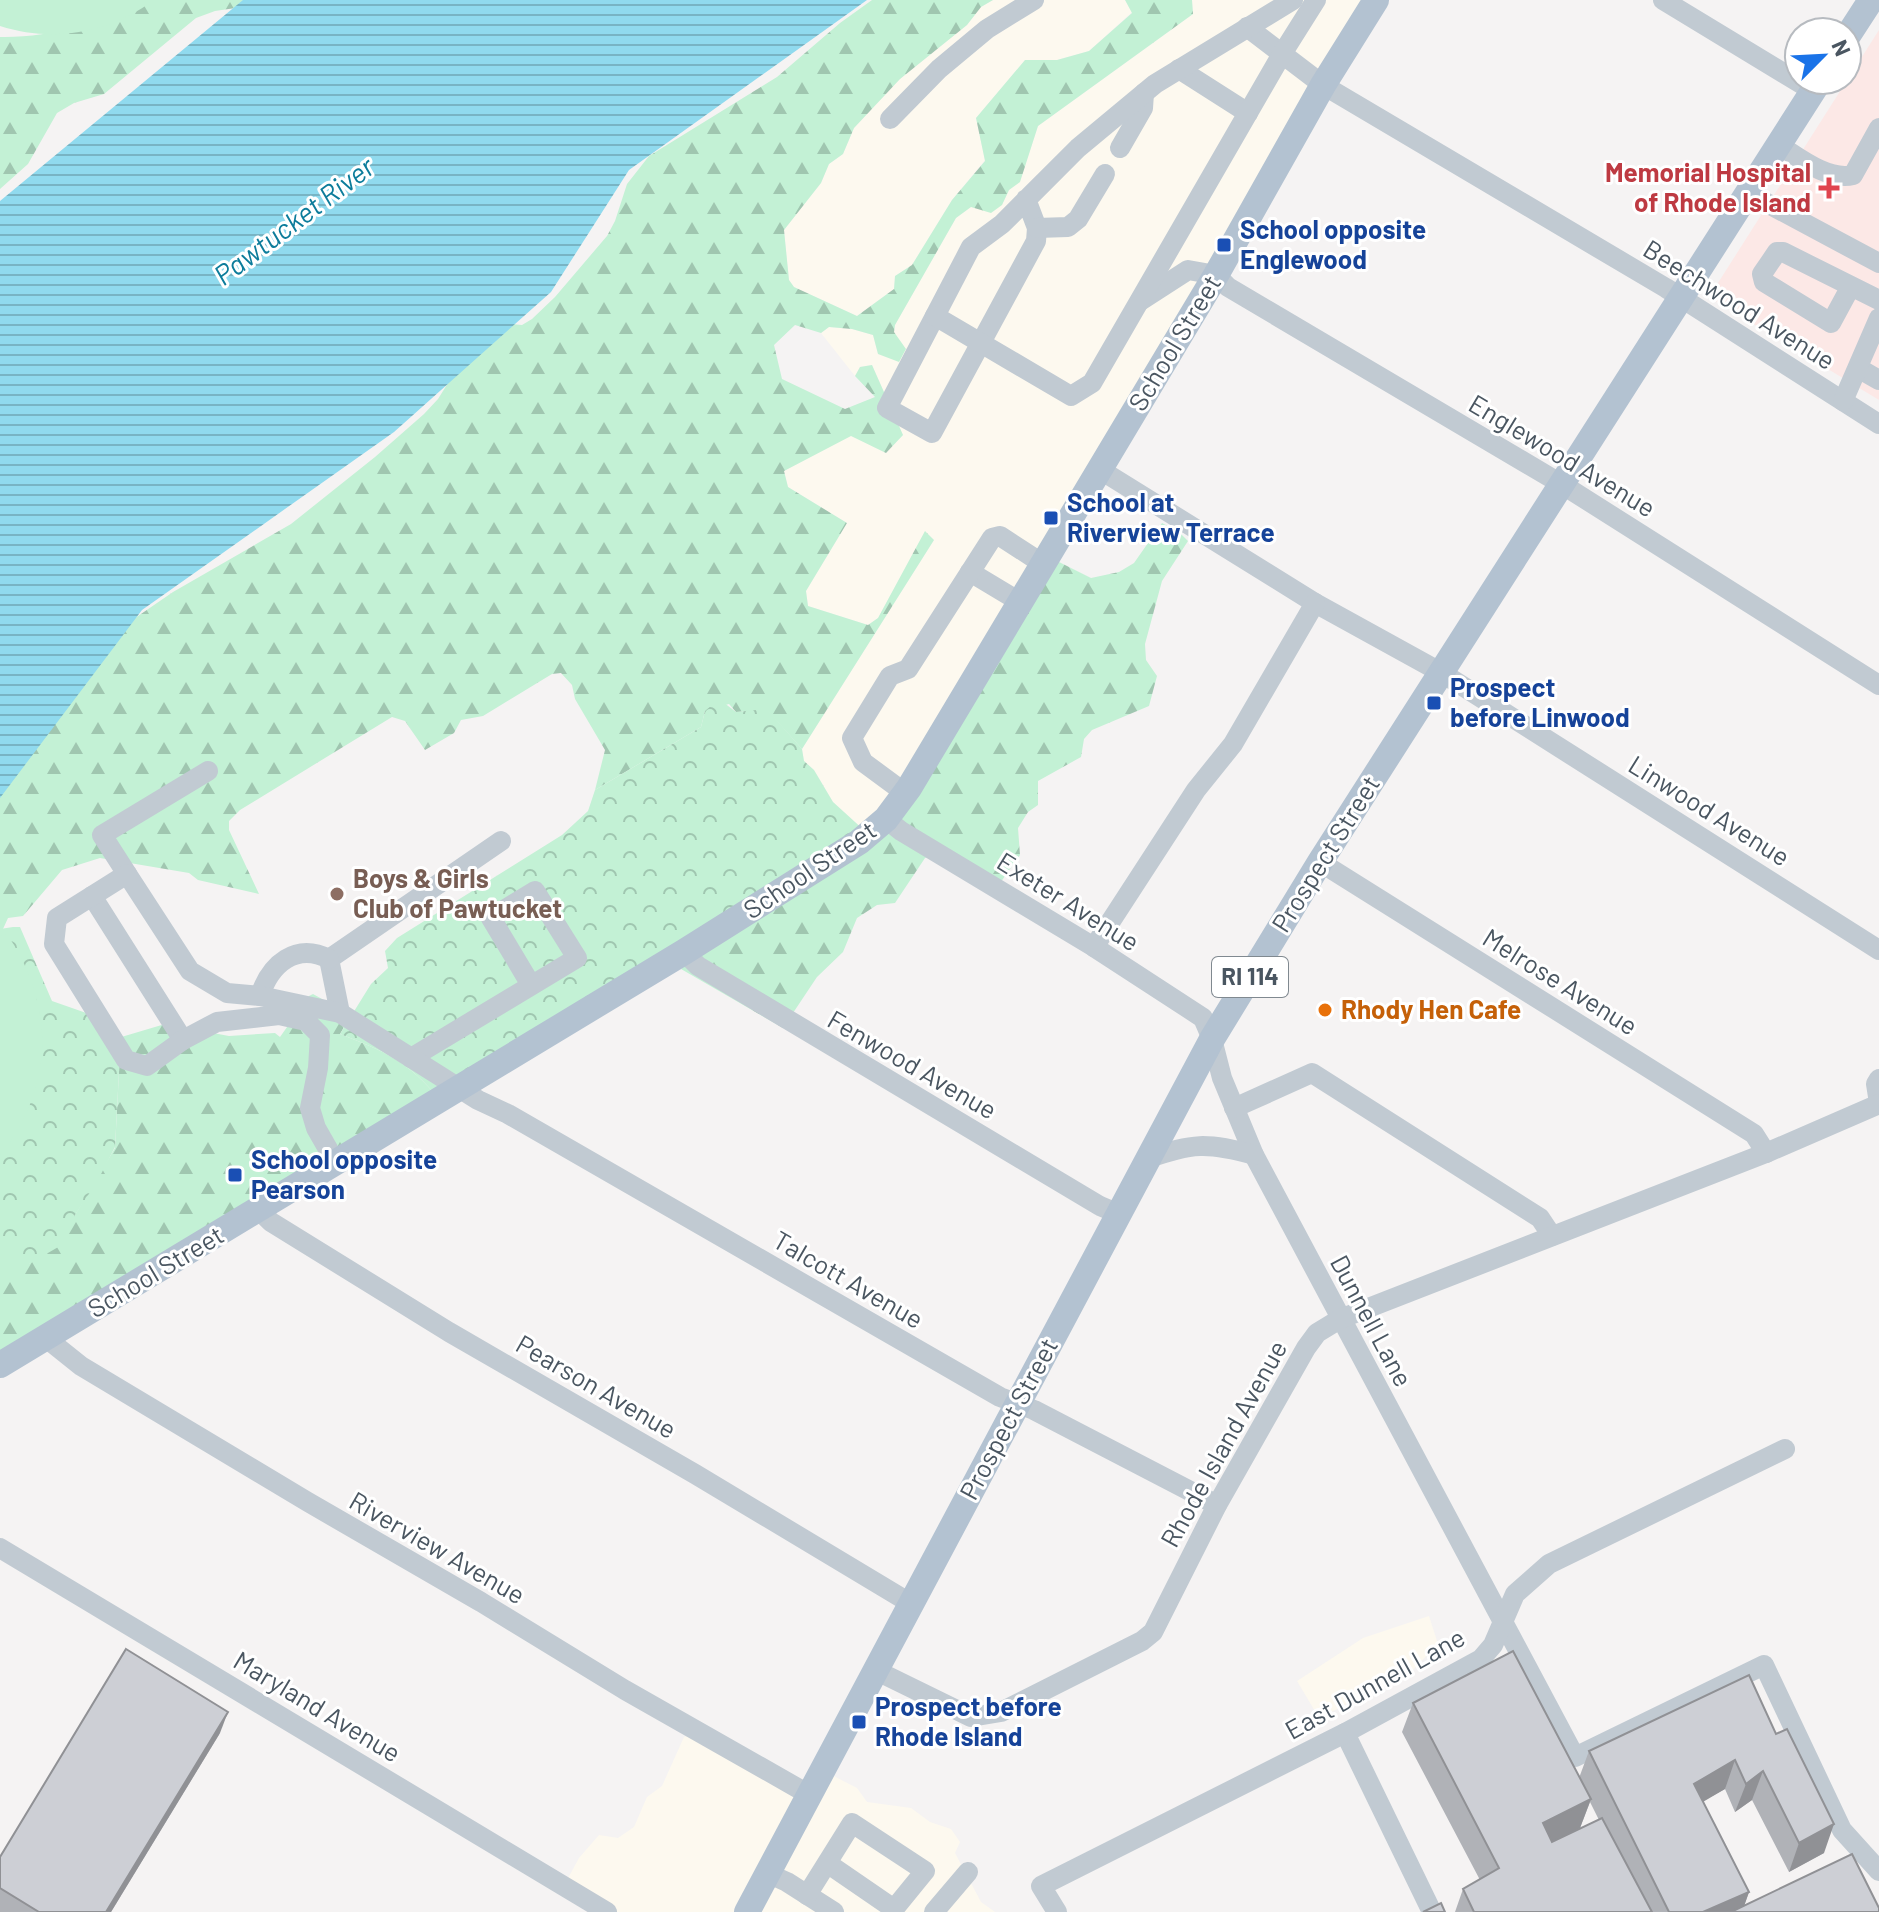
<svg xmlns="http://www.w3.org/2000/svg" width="1879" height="1912" viewBox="0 0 1879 1912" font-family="Barlow,sans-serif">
<defs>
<pattern id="forest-firs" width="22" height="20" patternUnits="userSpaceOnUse" patternTransform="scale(2)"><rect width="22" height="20" fill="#c3f1d5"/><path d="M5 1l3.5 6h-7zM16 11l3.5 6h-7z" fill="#a0c6b0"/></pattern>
<pattern id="park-crowns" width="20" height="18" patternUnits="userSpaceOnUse" patternTransform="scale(2)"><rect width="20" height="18" fill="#c3f1d5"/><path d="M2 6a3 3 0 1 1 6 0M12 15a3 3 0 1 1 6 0" fill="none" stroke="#a0c6b0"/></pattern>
<pattern id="water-rules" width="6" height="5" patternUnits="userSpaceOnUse" patternTransform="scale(2)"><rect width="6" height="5" fill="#90daee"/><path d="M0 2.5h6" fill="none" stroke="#78b4c4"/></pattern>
</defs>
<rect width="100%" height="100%" fill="#f5f3f3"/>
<!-- commercial -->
<g fill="#fdf9ef">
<polygon points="993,0 1125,0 1132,12 1089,51 1057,60 1025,60 976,118 985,160 952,200 912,265 895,276 894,289 857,316 794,287 789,280 784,230 821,183 829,164 843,154 854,128 900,79 967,25 981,7"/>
<polygon points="1192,0 1376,0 1091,477 866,832 833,802 814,770 804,761 802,749 934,540 925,532 878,618 868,625 808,606 806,591 847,523 788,487 784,471 851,435 886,453 903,435 872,365 860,367 855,376 821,333 829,327 852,329 873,335 878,354 894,332 895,325 956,218 971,207 1002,205 1009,190 1020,181 1038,126 1193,14"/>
<polygon points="1429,1616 1438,1644 1410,1673 1319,1718 1297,1681 1363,1638"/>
<polygon points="688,1736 797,1799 822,1770 857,1788 867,1802 911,1808 930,1822 951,1829 960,1842 955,1853 981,1902 995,1912 593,1912 561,1891 579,1858 599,1835 618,1838 634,1827 647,1797 662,1786 684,1737"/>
</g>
<!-- medical -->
<polygon fill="#fce8e6" points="1879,30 1879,400 1709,297"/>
<!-- forest -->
<g fill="url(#forest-firs)">
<path d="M146,0H290L215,11L196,18L104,94L74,103L57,113L28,164L0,189V37C52,38 99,22 146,0Z"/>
<polygon points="872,0 993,0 981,7 967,25 900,79 854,128 843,154 829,164 821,183 784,230 789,280 794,287 857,316 894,289 895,276 912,265 952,200 985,161 976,118 1025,60 1057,60 1089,51 1132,13 1125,0 1192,0 1193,14 1038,126 1020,182 1009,190 1002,205 991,213 971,207 956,218 895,325 894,332 906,349 899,362 878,354 873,335 852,329 829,327 821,333 795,325 774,345 782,379 845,409 875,397 855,376 860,367 872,365 903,435 886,453 851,436 784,471 788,487 847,523 806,591 808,606 868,625 878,618 925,531 934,540 802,749 767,710 736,712 729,704 705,711 701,727 595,790 605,750 575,699 572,685 561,673 552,674 483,716 461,720 454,733 425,750 405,721 392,717 240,810 229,821 229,830 259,894 198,880 189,873 100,858 62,870 23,916 8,918 3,929 0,929 0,768 122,627 173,592 291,524 375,457 424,414 438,399 448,383 511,324 522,325 532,319 555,297 607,236 615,221 627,184 649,156 777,77 840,23"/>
<polygon points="1162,523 1179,532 1188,541 1162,581 1145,644 1146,660 1157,676 1149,706 1092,730 1084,739 1081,757 1038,781 1038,805 1028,812 1018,828 1020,855 993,893 929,856 925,858 895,903 877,905 857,918 843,952 817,977 783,1028 681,969 865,835 1045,555 1091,578 1119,572 1134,563"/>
<path d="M313,994L351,1015L340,1034C385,1051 409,1062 440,1100L0,1365V1264H29L75,1215L115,1148L120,1053L118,1038L165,1024L229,1036L275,1033L280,1037L309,996Z"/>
</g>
<!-- park -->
<g fill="url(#park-crowns)">
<path d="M719,699L736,712L767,709L802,749L804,761L814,770L833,802L866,832L440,1100C409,1062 385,1051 340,1034L371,984L388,968L385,951L397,938L562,835L588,811L595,790L701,727L705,711Z"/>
<polygon points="13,927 20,927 52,1001 92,1015 120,1053 115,1147 98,1180 75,1215 60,1246 29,1264 0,1264 0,929"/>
</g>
<!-- pitch -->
<g fill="#c3f1d5">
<path d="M0,0H154C109,33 53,43 0,26Z"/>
<path d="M7,934C55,1005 55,1087 0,1155V936Z"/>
</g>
<!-- water -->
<polygon fill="url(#water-rules)" points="243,0 867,0 629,170 551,292 394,432 142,610 0,798 0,201"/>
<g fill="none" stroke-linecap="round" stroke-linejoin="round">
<!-- minor -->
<g stroke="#c1cad2" stroke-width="20">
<polyline points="1663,0 1813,91"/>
<polyline points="1247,27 1323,85 1666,288 1879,424"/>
<polyline points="1179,69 1248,113"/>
<polyline points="890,119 939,69 987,29 1034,0"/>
<path d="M1779,145C1798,157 1828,181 1853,175L1879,128"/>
<polyline points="1120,148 1143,108 1144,93"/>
<polyline points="1748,193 1879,263"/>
<polyline points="1026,199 1037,228 1036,241 932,433 887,408 971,247 1002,224 1078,148 1155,84 1293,0"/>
<polyline points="1037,228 1068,227 1078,219 1105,174"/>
<polyline points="1851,286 1831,323 1764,282 1762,274 1777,252 1783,252 1879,300"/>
<polyline points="1140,301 1188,270 1216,275 1228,287 1563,485 1879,685"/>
<polyline points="935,316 1071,396 1092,383 1282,54 1316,0"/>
<polyline points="1858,368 1879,380"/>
<polyline points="1843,401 1879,318"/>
<polyline points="1099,469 1315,603 1442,673 1879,950"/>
<polyline points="970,572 1020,602"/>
<polyline points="905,793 863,762 852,738 890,676 908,669 992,538 1000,536 1043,564"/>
<polyline points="886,819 901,831 1094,947 1203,1018 1212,1039 1222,1078 1254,1155 1575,1757 1764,1665 1842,1830 1879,1871"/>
<polyline points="1320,862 1754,1134 1766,1153"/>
<polyline points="127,874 102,835 208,771"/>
<polyline points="92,896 183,1040"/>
<polyline points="1094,947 1196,790 1233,744 1315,603"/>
<polyline points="684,952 698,966 1100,1206 1119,1214"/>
<polyline points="329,959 501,841"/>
<polyline points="329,959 340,1013"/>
<path d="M260,996C270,964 296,942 329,959"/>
<polyline points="411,1058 577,958 535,891 491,918 531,985"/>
<polyline points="1879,1079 1876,1084 1879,1103"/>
<polyline points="1234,1108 1312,1073 1540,1218 1552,1236"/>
<path d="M1147,1159C1191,1143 1208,1142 1254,1155"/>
<polyline points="336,1163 316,1128 310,1108 318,1068 320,1035 306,1021 279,1015 217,1022 183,1040 147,1066 126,1060 54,944 57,918 127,874 190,971 227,993 260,996 340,1013 478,1100 508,1114 1000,1397 1034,1410 1217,1505"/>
<polyline points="259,1210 271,1222 449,1332 695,1474 910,1603"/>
<polyline points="46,1338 81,1366 308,1502 481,1602 625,1690 808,1794"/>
<polyline points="0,1548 607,1912"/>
<polyline points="875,1670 971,1717 1001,1712 1142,1641 1153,1632 1217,1505 1306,1348 1317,1333 1340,1319 1766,1153 1879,1104"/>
<polyline points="1345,1733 1432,1912"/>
<polyline points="767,1873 787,1882 834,1912"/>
<polyline points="807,1895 852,1823 925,1871 894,1909 827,1863"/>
<polyline points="934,1912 968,1872"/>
<polyline points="1057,1912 1041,1886 1345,1733 1481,1659 1493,1645 1515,1594 1549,1564 1785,1449"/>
</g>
<!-- major -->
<g stroke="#b3c2d1" stroke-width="26">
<polyline points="1847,37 1871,0"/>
<polyline points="0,1365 684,952 859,842 886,819 909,788 1216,275 1323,85 1376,0"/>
<polyline points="747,1912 1212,1039 1320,862 1820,80"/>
</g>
</g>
<!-- wall -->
<g fill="#b0b2b7" fill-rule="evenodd">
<path d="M1749,1675L1824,1853L1789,1872L1752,1800L1735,1812L1725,1789L1703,1801L1749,1892L1744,1906L1879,1912H1455L1463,1889L1480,1880L1402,1732L1413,1703L1579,1778L1589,1751ZM1590,1802L1599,1820L1580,1828Z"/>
<polygon points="220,1733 111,1912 0,1912 0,1857"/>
</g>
<!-- shaded-wall -->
<g fill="#909195">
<polygon points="228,1712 220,1733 111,1912 106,1912"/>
<polygon points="1735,1760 1725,1789 1684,1813 1694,1784"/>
<polygon points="1763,1771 1752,1800 1735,1812 1746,1784"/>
<polygon points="1591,1799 1580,1828 1532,1852 1543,1823"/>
<polygon points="1834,1824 1824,1853 1789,1872 1799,1843"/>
<polygon points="1749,1892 1742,1912 1703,1912"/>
</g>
<!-- building -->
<g fill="#cdcfd5" stroke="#909195" stroke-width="2">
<polygon points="126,1649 228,1712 106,1912 39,1912 0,1888 0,1857"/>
<polygon points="1513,1651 1591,1799 1543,1823 1552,1842 1602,1818 1652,1912 1474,1912 1463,1889 1499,1868 1413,1703"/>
<polygon points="1749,1675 1776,1734 1787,1729 1834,1824 1799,1843 1763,1771 1746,1784 1735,1760 1694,1784 1749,1892 1703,1912 1669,1912 1589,1751"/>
<polygon points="1852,1854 1879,1908 1879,1912 1731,1912"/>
<polygon points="1441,1903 1445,1912 1423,1912"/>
</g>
<!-- markers -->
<path fill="#e0444e" stroke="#fff" stroke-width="3" d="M1825 176h8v8h8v8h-8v8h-8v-8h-8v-8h8z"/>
<g fill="#1a4fb4" stroke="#fff" stroke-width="3">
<rect x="1216" y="237" width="16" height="16" rx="4"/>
<rect x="1043" y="510" width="16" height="16" rx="4"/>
<rect x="1426" y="695" width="16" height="16" rx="4"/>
<rect x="227" y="1167" width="16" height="16" rx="4"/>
<rect x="851" y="1714" width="16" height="16" rx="4"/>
</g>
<circle fill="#8d6e63" stroke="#fff" stroke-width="3" cx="337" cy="894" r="8"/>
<circle fill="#e8710a" stroke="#fff" stroke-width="3" cx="1325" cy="1010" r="8"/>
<g text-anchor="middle" stroke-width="6" stroke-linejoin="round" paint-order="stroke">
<!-- shield labels -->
<rect fill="#fff" stroke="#808990" stroke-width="2" x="1212" y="957" width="76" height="40" rx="6"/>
<g font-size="24" font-weight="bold" fill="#4a5661">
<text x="1250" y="985">RI 114</text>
</g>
<!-- health labels -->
<g font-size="26" font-weight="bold" fill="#be3a42" stroke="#fff" text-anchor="end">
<text x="1811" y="182">Memorial Hospital<tspan x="1811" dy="30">of Rhode Island</tspan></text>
</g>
<!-- transit labels -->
<g font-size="26" font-weight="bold" fill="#164399" stroke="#fff" text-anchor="start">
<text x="1240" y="239">School opposite<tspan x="1240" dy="30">Englewood</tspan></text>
<text x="1067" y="512">School at<tspan x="1067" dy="30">Riverview Terrace</tspan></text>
<text x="1450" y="697">Prospect<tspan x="1450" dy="30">before Linwood</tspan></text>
<text x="251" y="1169">School opposite<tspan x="251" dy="30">Pearson</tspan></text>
<text x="875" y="1716">Prospect before<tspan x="875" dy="30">Rhode Island</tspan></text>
</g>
<!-- street labels -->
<g font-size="26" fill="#4a5661" stroke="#fff">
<text transform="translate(1739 305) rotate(32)" y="9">Beechwood Avenue</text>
<text transform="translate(1175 343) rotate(-59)" y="9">School Street</text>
<text transform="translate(1562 456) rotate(31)" y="9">Englewood Avenue</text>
<text transform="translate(1709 811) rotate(32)" y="9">Linwood Avenue</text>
<text transform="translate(1326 854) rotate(-58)" y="9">Prospect Street</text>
<text transform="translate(810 870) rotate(-34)" y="9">School Street</text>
<text transform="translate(1068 902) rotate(32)" y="9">Exeter Avenue</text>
<text transform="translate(1560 982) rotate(32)" y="9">Melrose Avenue</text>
<text transform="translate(912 1065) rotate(30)" y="9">Fenwood Avenue</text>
<text transform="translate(156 1272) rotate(-31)" y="9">School Street</text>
<text transform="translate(848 1280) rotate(30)" y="9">Talcott Avenue</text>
<text transform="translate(1371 1321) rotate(62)" y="9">Dunnell Lane</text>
<text transform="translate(596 1387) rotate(30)" y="9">Pearson Avenue</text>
<text transform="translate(1009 1419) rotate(-62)" y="9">Prospect Street</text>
<text transform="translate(1224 1444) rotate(-61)" y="9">Rhode Island Avenue</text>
<text transform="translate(437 1548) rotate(30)" y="9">Riverview Avenue</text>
<text transform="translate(1375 1684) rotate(-29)" y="9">East Dunnell Lane</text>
<text transform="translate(317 1707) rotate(31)" y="9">Maryland Avenue</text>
</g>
<!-- education labels -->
<g font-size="26" font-weight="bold" fill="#785e54" stroke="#fff" text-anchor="start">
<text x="353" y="888">Boys &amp; Girls<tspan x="353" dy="30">Club of Pawtucket</tspan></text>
</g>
<!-- food labels -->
<g font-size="26" font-weight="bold" fill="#c56008" stroke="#fff" text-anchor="start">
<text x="1341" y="1019">Rhody Hen Cafe</text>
</g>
<!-- water labels -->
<g font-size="28" font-style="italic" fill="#0c7c9b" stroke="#fff">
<text transform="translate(294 221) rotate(-37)" y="10">Pawtucket River</text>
</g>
</g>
<!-- north arrow -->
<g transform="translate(1823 56) rotate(66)"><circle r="38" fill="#ffffff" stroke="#b7bbc0" stroke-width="2"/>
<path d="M0-6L14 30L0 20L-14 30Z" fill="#1a73e8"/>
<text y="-12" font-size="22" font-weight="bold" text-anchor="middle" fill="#4a5661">N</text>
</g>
</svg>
